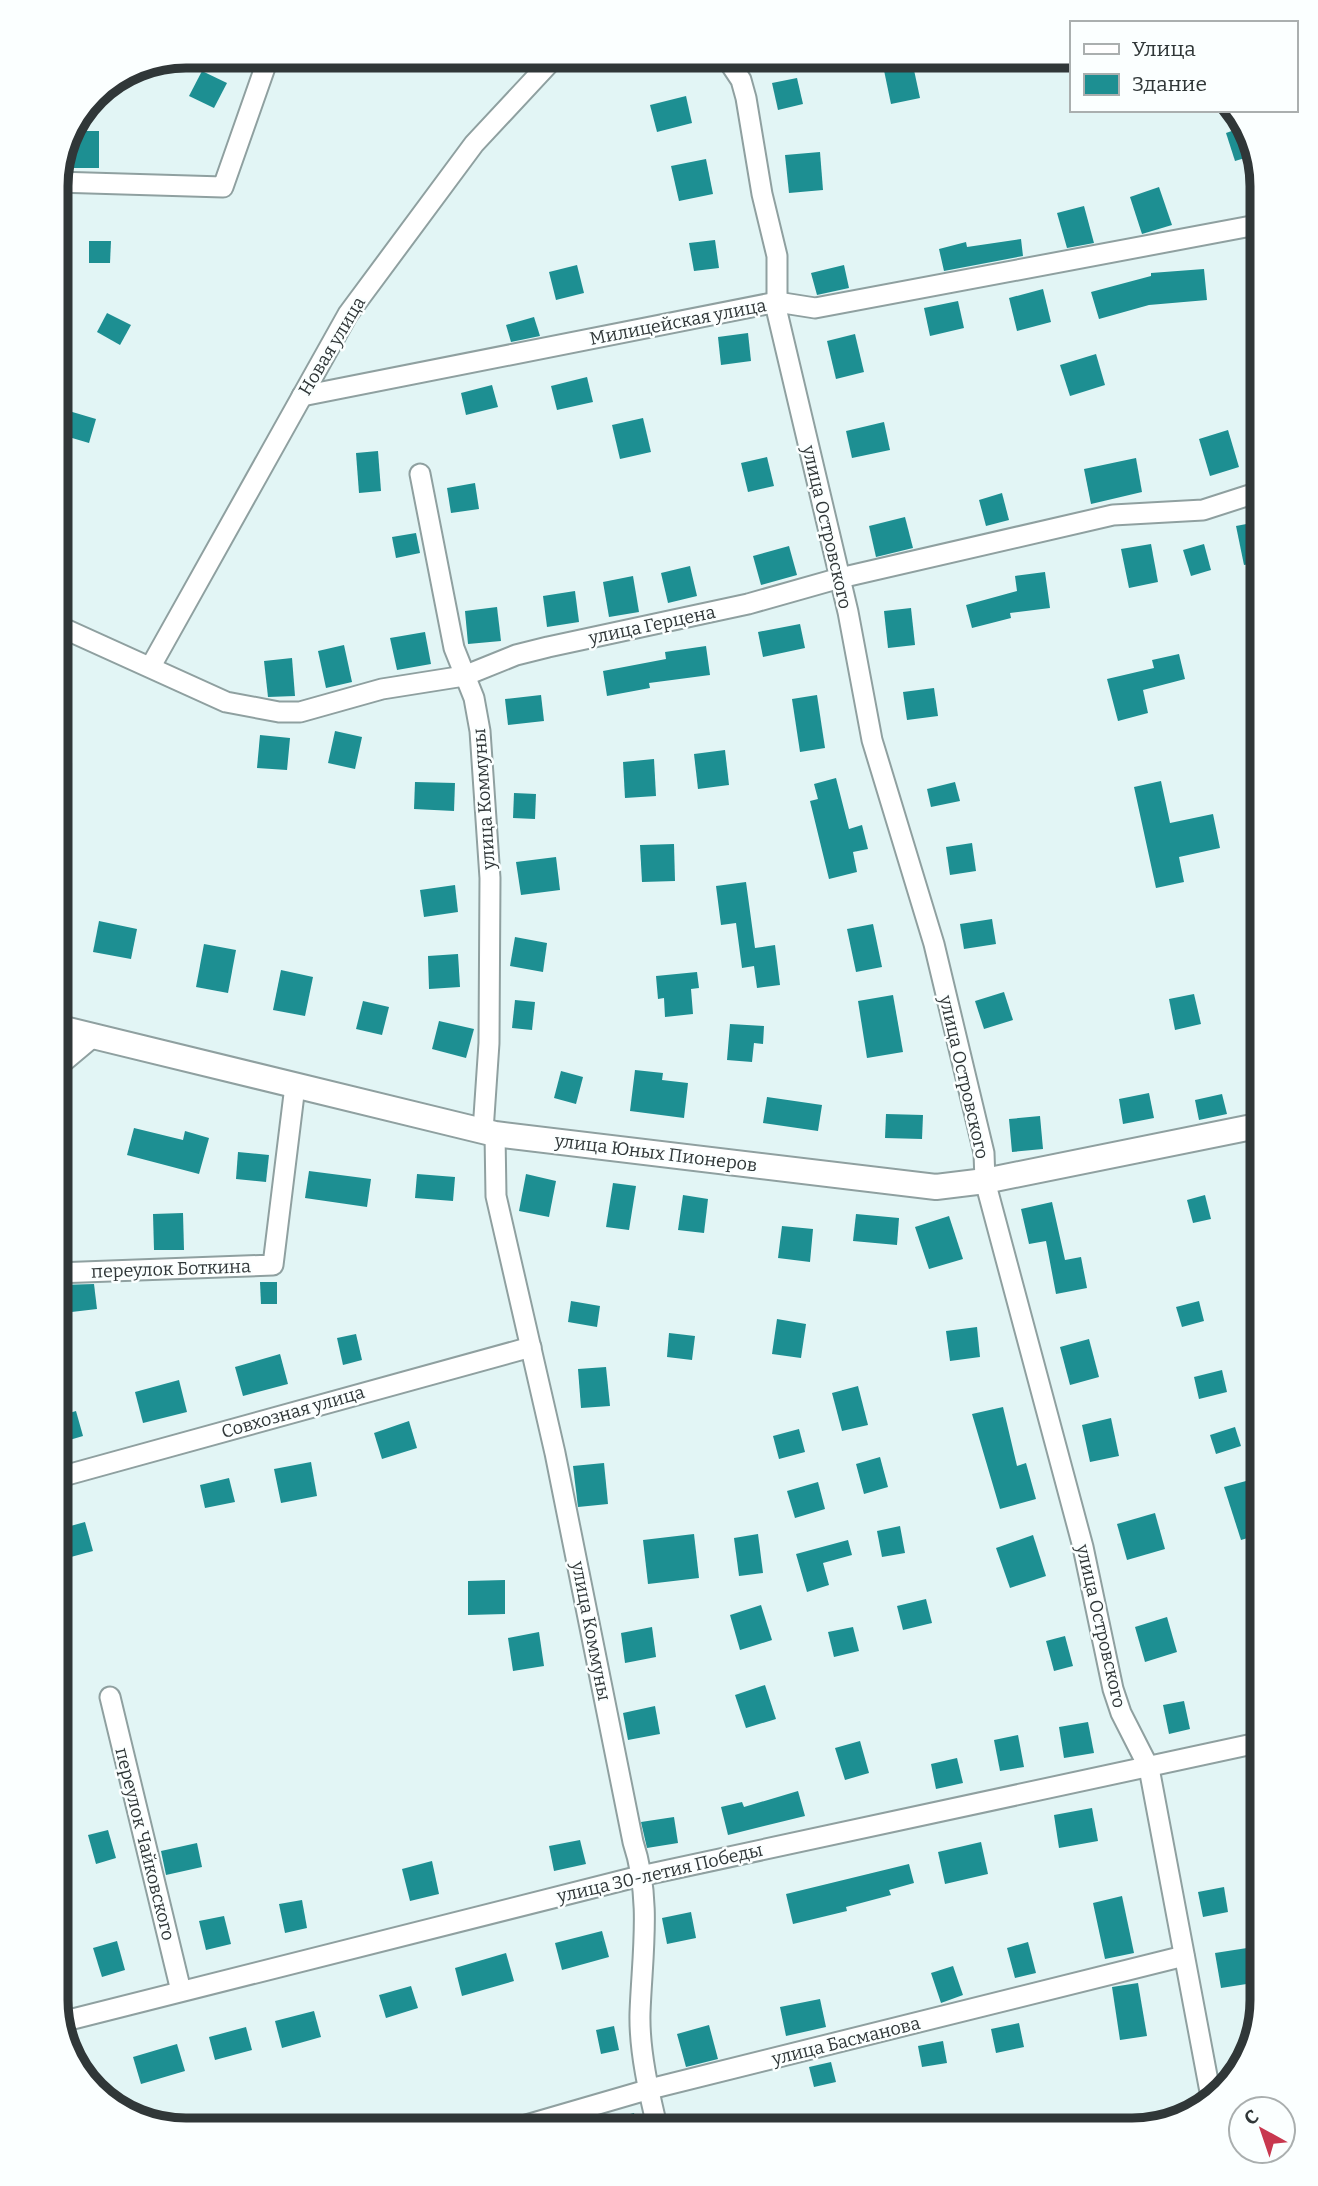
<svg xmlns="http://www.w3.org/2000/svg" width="1318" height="2186" viewBox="0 0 1318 2186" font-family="Bitter,serif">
<rect width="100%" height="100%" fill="#e2f5f5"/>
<!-- building -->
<g fill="#1d8f92">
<polygon points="881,56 911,56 920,98 891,104"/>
<polygon points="202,71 227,83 214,108 189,96"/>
<polygon points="797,78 803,104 778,110 772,83"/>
<polygon points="686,96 692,123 657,132 650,105"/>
<polygon points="1246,126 1255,155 1235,161 1226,133"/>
<polygon points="78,131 99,131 99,168 72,168 72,144"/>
<polygon points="820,152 823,190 789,193 785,155"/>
<polygon points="706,159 713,194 679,201 671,166"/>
<polygon points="1159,187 1172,225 1142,234 1130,197"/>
<polygon points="1084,206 1094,243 1067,248 1057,213"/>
<polygon points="1021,239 1023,256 944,271 939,249 966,242 967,247"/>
<polygon points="715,240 719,268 694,271 689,243"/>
<polygon points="89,241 111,241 110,263 89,263"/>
<polygon points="577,265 584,293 556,300 549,272"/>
<polygon points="844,265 849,288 817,295 811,273"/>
<polygon points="1204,269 1207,300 1149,305 1099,319 1091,292 1151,276 1151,273"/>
<polygon points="1043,289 1051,322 1017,331 1009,298"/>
<polygon points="958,301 964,328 930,336 924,308"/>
<polygon points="107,313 131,325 120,345 97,332"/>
<polygon points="534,317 540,336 511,342 506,325"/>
<polygon points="748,333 751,361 721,365 718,337"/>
<polygon points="855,334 864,372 836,379 827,341"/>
<polygon points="1096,354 1105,385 1070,396 1060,365"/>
<polygon points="587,377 593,402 557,410 551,386"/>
<polygon points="492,385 498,407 466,415 461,393"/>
<polygon points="69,411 96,419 89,443 62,435"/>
<polygon points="643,418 651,452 620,459 612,425"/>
<polygon points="884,422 890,450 852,458 846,431"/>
<polygon points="1228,430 1239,467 1210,476 1199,439"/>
<polygon points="378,451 381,491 359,493 356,453"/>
<polygon points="767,457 774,486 748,492 741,463"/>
<polygon points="1136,458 1142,492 1091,504 1084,469"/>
<polygon points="475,483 479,509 451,513 447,488"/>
<polygon points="1002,493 1009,520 986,526 979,500"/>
<polygon points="905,517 913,548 876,557 869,526"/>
<polygon points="1262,521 1262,562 1244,565 1236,526"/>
<polygon points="416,533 420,553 396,558 392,537"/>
<polygon points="1151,544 1158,582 1129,588 1121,549"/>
<polygon points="1204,544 1211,570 1191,576 1183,550"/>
<polygon points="789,546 797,575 761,585 753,556"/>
<polygon points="690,566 697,596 668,603 661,573"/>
<polygon points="1045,572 1050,608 1010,613 1011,618 972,628 966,605 1017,591 1015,576"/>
<polygon points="633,576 639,612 609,617 603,582"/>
<polygon points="575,591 579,622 547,627 543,596"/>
<polygon points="497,607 501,641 468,644 465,611"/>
<polygon points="911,608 915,645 888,648 884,611"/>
<polygon points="800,624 805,648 763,657 758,632"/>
<polygon points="425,632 431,664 397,670 390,638"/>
<polygon points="344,645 352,682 326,688 318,651"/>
<polygon points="706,646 710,675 649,683 650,688 607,696 603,671 666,659 665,652"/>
<polygon points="1179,654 1185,679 1143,690 1148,713 1118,721 1107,679 1154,668 1152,660"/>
<polygon points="292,658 295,696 268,697 264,661"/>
<polygon points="934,688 938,716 907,720 903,692"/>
<polygon points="541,695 544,721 508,725 505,699"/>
<polygon points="817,695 825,748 800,752 792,699"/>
<polygon points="335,731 362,737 355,769 328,763"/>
<polygon points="260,735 290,738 287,770 257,768"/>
<polygon points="725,750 729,785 698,789 694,754"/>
<polygon points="654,759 656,796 625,798 623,762"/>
<polygon points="836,778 849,829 862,825 868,849 853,852 857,872 829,879 810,801 818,799 814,784"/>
<polygon points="1161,781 1170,823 1213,814 1220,848 1179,857 1184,882 1156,888 1134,787"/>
<polygon points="415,782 455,783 454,811 414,809"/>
<polygon points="955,782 960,801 931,807 927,789"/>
<polygon points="514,793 536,794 535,819 513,818"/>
<polygon points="972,843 976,871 950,875 946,847"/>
<polygon points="674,844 675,881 642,882 640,845"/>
<polygon points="556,857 560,890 521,895 516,862"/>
<polygon points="746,882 755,948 775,945 780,985 757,988 754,966 742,968 736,923 721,925 716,886"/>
<polygon points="455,885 458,912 424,917 420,890"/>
<polygon points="992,919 996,944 964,949 960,924"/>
<polygon points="99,921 137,929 131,959 93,952"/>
<polygon points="873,924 882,967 856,972 847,929"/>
<polygon points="515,937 547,943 543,972 510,966"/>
<polygon points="204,944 236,950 228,993 196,987"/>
<polygon points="458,954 460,987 429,989 428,956"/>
<polygon points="281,970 313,977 305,1016 273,1010"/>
<polygon points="697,972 699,988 691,989 693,1014 665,1017 664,998 658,999 656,976"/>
<polygon points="1004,992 1013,1020 984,1029 975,1001"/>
<polygon points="1194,994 1201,1024 1175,1030 1169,999"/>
<polygon points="893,995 903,1052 867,1058 858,1001"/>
<polygon points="515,1000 535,1002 532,1030 512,1028"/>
<polygon points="363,1001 389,1007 382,1035 356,1029"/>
<polygon points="439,1021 474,1029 466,1058 432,1049"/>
<polygon points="730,1024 764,1026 763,1044 754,1043 752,1062 727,1060"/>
<polygon points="635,1070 663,1073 662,1080 688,1083 684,1118 630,1111"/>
<polygon points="561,1071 583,1077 576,1104 554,1098"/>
<polygon points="1149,1093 1154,1118 1123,1124 1119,1099"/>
<polygon points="1222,1094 1227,1114 1199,1120 1195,1100"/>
<polygon points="767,1097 822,1105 818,1131 763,1123"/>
<polygon points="886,1114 923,1115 922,1139 885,1138"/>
<polygon points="1040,1116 1043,1149 1012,1152 1009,1119"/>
<polygon points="134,1128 183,1140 185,1131 209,1138 199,1174 127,1155"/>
<polygon points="238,1152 269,1155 266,1182 236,1179"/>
<polygon points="309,1171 371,1179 367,1207 305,1198"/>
<polygon points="417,1174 455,1177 453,1201 415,1198"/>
<polygon points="526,1174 556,1181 549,1217 519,1211"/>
<polygon points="613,1183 636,1186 629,1230 606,1227"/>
<polygon points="683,1195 708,1199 704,1233 678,1230"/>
<polygon points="1205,1195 1211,1219 1193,1223 1187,1200"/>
<polygon points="1052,1202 1065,1260 1081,1257 1087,1288 1056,1294 1046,1241 1029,1244 1021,1209"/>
<polygon points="183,1213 184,1250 154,1250 153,1214"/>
<polygon points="856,1214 899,1218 897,1245 853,1241"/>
<polygon points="949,1216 963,1259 929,1269 915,1227"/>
<polygon points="782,1226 813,1229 810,1262 778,1258"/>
<polygon points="260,1282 277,1282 277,1304 261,1304"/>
<polygon points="94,1284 97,1309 63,1313 60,1285"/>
<polygon points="571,1301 600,1306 597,1327 568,1322"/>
<polygon points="1199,1301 1204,1321 1182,1327 1176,1307"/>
<polygon points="777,1319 806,1324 801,1358 772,1354"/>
<polygon points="977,1327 980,1357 950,1361 946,1331"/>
<polygon points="669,1333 695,1336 692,1360 667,1357"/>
<polygon points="356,1334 362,1360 343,1365 337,1338"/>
<polygon points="1089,1339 1099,1377 1070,1385 1060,1347"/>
<polygon points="280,1354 288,1384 243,1396 235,1367"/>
<polygon points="606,1367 610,1406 581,1408 578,1369"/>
<polygon points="1222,1370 1227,1392 1199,1399 1194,1377"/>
<polygon points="179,1380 187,1412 143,1423 135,1392"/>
<polygon points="858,1386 868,1425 842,1431 832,1393"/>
<polygon points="1003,1407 1017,1466 1026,1463 1036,1499 1000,1509 972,1414"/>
<polygon points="76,1411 83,1436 56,1444 56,1417"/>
<polygon points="1111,1418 1119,1456 1090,1462 1082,1425"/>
<polygon points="409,1421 417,1448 382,1459 374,1433"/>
<polygon points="1235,1427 1241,1446 1216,1454 1210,1435"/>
<polygon points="799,1429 805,1452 779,1459 773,1436"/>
<polygon points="880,1457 888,1487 864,1494 856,1464"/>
<polygon points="311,1462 317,1496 281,1503 274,1469"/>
<polygon points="604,1463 608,1504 578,1507 573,1466"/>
<polygon points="229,1478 235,1502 205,1508 200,1485"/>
<polygon points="1246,1481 1261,1534 1241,1540 1224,1487"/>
<polygon points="818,1482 825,1509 795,1518 787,1491"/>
<polygon points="1155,1513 1165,1549 1127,1560 1117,1524"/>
<polygon points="85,1522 93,1551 56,1561 56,1530"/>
<polygon points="900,1526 905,1553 882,1557 877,1531"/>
<polygon points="694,1534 699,1578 648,1584 643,1540"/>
<polygon points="758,1534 763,1573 739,1576 734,1538"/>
<polygon points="1033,1535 1046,1576 1010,1588 996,1548"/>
<polygon points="848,1540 852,1555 823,1563 829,1585 807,1592 796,1554"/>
<polygon points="505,1580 505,1614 468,1615 468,1581"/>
<polygon points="926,1599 932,1623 903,1630 897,1606"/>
<polygon points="761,1605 772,1640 740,1650 730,1615"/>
<polygon points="1167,1617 1177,1652 1145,1662 1135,1627"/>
<polygon points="652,1627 656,1657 625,1663 621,1633"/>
<polygon points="853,1627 859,1651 834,1657 828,1632"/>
<polygon points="539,1632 544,1666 513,1671 508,1638"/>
<polygon points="1065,1636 1073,1666 1054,1671 1046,1641"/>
<polygon points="765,1685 776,1719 746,1728 735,1695"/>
<polygon points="1184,1701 1190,1729 1169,1734 1163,1705"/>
<polygon points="655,1706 660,1734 628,1740 623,1713"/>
<polygon points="1088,1722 1094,1753 1064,1758 1059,1727"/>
<polygon points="1018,1735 1024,1767 1000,1771 994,1740"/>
<polygon points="860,1741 869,1773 845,1780 835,1748"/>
<polygon points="957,1758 963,1783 936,1789 931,1764"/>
<polygon points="798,1791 805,1816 728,1835 721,1807 742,1802 744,1807"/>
<polygon points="1092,1808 1098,1841 1059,1848 1054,1815"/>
<polygon points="674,1817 678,1843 647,1848 641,1822"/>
<polygon points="108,1830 116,1858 96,1864 88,1835"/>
<polygon points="580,1840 586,1864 554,1871 549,1846"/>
<polygon points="981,1842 988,1874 945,1884 938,1852"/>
<polygon points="197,1843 202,1867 166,1875 161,1851"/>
<polygon points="432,1861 439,1894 410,1901 402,1869"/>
<polygon points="909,1864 914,1883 889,1890 891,1895 846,1907 847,1911 793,1924 786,1894"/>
<polygon points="1224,1887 1228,1912 1203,1917 1198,1892"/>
<polygon points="1122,1896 1134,1953 1105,1959 1093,1903"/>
<polygon points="302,1900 307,1928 285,1933 279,1904"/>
<polygon points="691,1912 696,1938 667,1944 662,1918"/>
<polygon points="224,1916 231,1944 206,1950 199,1921"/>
<polygon points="602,1931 609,1957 562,1970 555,1943"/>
<polygon points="117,1941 125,1970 102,1977 93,1948"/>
<polygon points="1028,1942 1036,1973 1015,1978 1007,1948"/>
<polygon points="1247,1948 1253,1983 1221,1988 1215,1953"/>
<polygon points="506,1953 514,1981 462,1996 455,1968"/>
<polygon points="953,1966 963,1995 941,2003 931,1973"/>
<polygon points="1138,1983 1147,2036 1120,2040 1112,1987"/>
<polygon points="411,1986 418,2008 386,2018 379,1995"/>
<polygon points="820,1999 826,2027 786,2036 780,2007"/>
<polygon points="314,2011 321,2037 282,2048 275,2021"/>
<polygon points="1019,2023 1024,2047 996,2053 991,2029"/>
<polygon points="709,2025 718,2059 686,2067 677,2034"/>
<polygon points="614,2026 619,2050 601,2054 596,2030"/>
<polygon points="246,2027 252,2050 215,2060 209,2037"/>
<polygon points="943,2041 947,2063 922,2067 918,2046"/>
<polygon points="177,2044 185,2071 141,2084 133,2057"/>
<polygon points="831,2062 836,2082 814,2087 809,2067"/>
<polygon points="634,2113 638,2130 592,2130 591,2124"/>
</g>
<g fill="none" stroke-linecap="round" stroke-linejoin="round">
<!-- minor casing -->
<g stroke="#8fa0a0" stroke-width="23">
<g id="minor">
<polyline points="725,56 741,80 746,98 762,194 777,256 777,312 848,612 872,740 934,944 984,1153 985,1181 1083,1547 1113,1689 1121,1713 1149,1768 1211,2097"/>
<polyline points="56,182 223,187 269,56"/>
<polyline points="302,396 777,302 815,308 1262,224"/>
<polyline points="420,474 454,648 474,698 480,731 490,878 489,1043 483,1131"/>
<polyline points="56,625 226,702 279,712 300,712 382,689 464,676 516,655 548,647 748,604 840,578 1113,515 1203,510 1262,491"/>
<polyline points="151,666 348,314 474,144 556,56"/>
<polyline points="56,1068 93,1037"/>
<path d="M495,1134L496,1196L555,1453L633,1842C652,1899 642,1955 640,2013C639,2051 649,2093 658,2130"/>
<polyline points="56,1273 273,1265 295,1086"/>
<polyline points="56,1478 531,1347"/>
<polyline points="110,1697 181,1991"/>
<polyline points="61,2022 636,1877 1262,1742"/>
<polyline points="509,2130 650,2089 1184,1956"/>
</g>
</g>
<!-- major casing -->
<g stroke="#8fa0a0" stroke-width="28">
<polyline id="major" points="56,1027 495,1134 936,1187 985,1181 1262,1125"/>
</g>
<!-- minor -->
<use href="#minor" stroke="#fff" stroke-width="19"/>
<!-- major -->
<use href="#major" stroke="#fff" stroke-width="24"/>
</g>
<g text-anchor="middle" stroke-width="5" stroke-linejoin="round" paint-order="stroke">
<!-- street labels -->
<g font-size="18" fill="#303738" stroke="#fbffff">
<text transform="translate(678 322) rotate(-11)" y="6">Милицейская улица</text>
<text transform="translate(332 346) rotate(-59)" y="6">Новая улица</text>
<text transform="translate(827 527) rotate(77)" y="6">улица Островского</text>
<text transform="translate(652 625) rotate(-12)" y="6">улица Герцена</text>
<text transform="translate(484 799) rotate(-94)" y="6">улица Коммуны</text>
<text transform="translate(964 1077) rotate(77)" y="6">улица Островского</text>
<text transform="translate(656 1153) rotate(7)" y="6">улица Юных Пионеров</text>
<text transform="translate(171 1269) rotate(-2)" y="6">переулок Боткина</text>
<text transform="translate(293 1412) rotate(-16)" y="6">Совхозная улица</text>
<text transform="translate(1101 1626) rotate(77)" y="6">улица Островского</text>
<text transform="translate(591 1631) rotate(79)" y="6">улица Коммуны</text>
<text transform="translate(145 1844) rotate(76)" y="6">переулок Чайковского</text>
<text transform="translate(660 1873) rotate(-13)" y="6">улица 30-летия Победы</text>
<text transform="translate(846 2041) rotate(-14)" y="6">улица Басманова</text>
</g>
</g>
<!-- crop -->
<path d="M0 0H1318V2186H0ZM186 68H1132A118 118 0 0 1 1250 186V2000A118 118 0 0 1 1132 2118H186A118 118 0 0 1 68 2000V186A118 118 0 0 1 186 68Z" fill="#fbffff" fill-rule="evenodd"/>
<path fill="none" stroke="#303738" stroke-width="9" d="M186 68H1132A118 118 0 0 1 1250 186V2000A118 118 0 0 1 1132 2118H186A118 118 0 0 1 68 2000V186A118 118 0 0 1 186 68Z"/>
<!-- legend -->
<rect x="1070" y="21" width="228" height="91" fill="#fbffff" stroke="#aaafaf" stroke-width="2"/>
<rect x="1084" y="44" width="35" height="10" fill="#ffffff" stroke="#aaafaf" stroke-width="2"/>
<text x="1132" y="56" font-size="21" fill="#303738">Улица</text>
<rect x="1084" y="74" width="35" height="21" fill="#1d8f92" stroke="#aaafaf" stroke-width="2"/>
<text x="1132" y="91" font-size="21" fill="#303738">Здание</text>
<!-- north arrow -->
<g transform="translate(1262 2130) rotate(320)"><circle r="33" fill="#fbffff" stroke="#aaafaf" stroke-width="2"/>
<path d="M0-5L12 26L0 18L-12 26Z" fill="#c8384f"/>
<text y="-10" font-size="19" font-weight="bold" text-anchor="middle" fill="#303738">С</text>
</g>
</svg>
